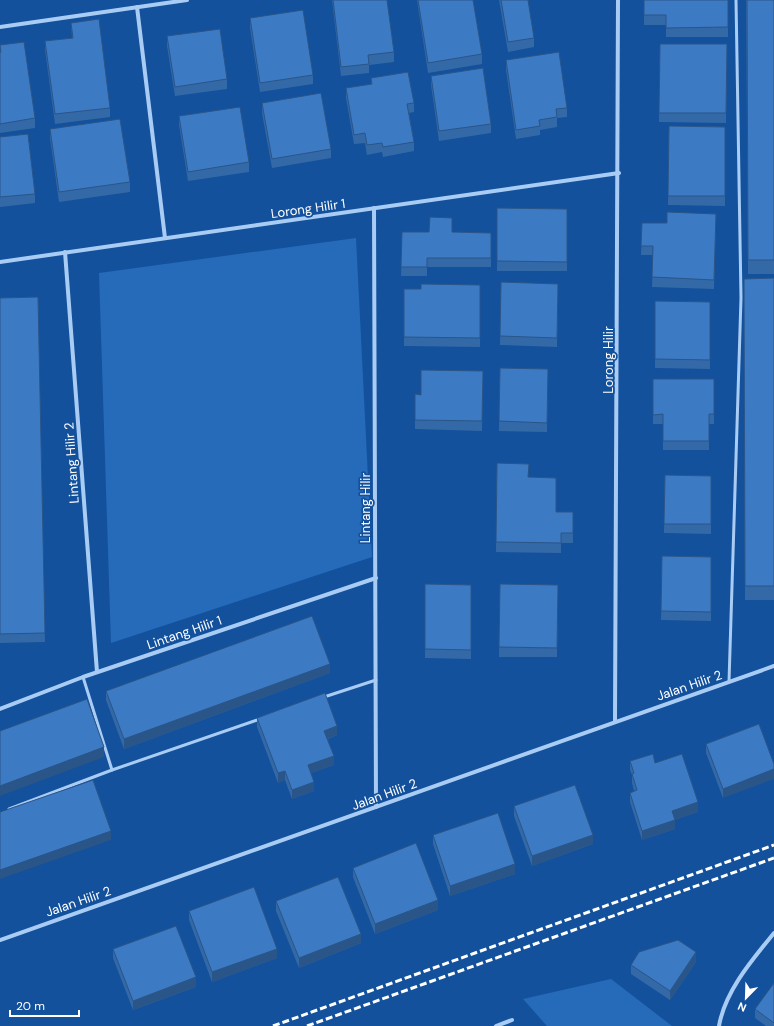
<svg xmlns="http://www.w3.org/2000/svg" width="774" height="1026" viewBox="0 0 774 1026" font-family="'DM Sans',sans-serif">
<rect width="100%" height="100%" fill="#13519c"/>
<!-- green -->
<g fill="#266bba">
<polygon points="356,238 372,557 111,643 99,273"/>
<polygon points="611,979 672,1026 547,1026 523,999"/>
</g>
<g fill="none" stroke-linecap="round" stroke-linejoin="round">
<!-- service -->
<g stroke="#a9ccf4" stroke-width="3">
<polyline points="83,677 112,770"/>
<polyline points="729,682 741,298 736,0"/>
<polyline points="324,697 376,680"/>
<polyline points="9,809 112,770 260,719"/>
</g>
<!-- minor -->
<g stroke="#a9ccf4" stroke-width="4">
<polyline points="137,7 165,238"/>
<polyline points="0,27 187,0"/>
<polyline points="374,208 376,807"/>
<polyline points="65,252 97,672"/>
<polyline points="0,262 619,173"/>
<polyline points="0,709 83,677 376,578"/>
<polyline points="615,721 618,0"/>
<polyline points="0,940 774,666"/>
<polyline points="496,1026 512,1020"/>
<path d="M719,1026C725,991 752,960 774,933"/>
</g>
<!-- rail -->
<g stroke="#fff" stroke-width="3" stroke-dasharray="7 3" stroke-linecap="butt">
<polyline points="273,1026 774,845"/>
<polyline points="307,1026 774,858"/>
</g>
</g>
<!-- wall -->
<g fill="#3469a8">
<polygon points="332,0 387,0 394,52 394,62 369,65 369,73 341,76"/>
<polygon points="417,0 473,0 482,54 482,64 428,73"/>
<polygon points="499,0 528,0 534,38 534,47 508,52"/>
<polygon points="644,0 728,0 728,37 666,37 666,25 644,25"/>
<polygon points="746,0 774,0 774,274 748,274"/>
<polygon points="250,18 313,75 313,84 260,92 250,28"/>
<polygon points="71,23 110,108 110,117 55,124 45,50 45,41 72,38"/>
<polygon points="167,36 227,79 227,89 175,96 167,46"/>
<polygon points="660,44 727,44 726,123 659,122"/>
<polygon points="0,45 35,118 35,128 0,133"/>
<polygon points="506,60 567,108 567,117 557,118 557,127 540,130 540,135 516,139 506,70"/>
<polygon points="431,76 491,124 491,133 439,141 431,85"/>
<polygon points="371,78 414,103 414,112 409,113 414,142 414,151 383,157 382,152 367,155 365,143 354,144 346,98 346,88 371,84"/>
<polygon points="262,103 331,149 331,158 272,168 262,113"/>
<polygon points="179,116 249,162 249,172 188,181 179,125"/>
<polygon points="669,126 725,127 725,206 668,205"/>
<polygon points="50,129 130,182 130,192 59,202 50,138"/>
<polygon points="0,137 35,194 35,203 0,207"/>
<polygon points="497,208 567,209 567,271 497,271"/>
<polygon points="716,214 714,289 652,287 653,255 641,255 642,223 667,223"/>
<polygon points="402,232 491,233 491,267 427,267 427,276 401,276"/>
<polygon points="774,278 774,600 745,600 744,279"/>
<polygon points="501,282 558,293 557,347 500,345"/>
<polygon points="480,285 480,347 404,346 404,289 421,289"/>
<polygon points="38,297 45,642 0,643 0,298"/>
<polygon points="655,301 710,302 710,369 655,368"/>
<polygon points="500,368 548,369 547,432 499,431"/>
<polygon points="483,371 482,431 415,429 415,394 421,395"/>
<polygon points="653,379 714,379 714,424 709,424 709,450 663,450 663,424 653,424"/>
<polygon points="497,463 556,512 573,512 573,543 561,543 561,553 496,552"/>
<polygon points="665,475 711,476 711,534 664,533"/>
<polygon points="662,556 711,557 711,621 661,620"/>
<polygon points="425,584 471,585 471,659 425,658"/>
<polygon points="500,584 558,585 557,657 499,657"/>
<polygon points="330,673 124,749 106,700 106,691"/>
<polygon points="257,718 337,735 328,739 334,765 311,773 314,791 292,799 285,780 278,783 257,727"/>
<polygon points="759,724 723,798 706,753 706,744"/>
<polygon points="630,761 655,763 698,812 674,820 675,829 642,840 630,802 630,793 634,791 632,783 632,775 630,770"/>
<polygon points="514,806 593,844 532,866 514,816"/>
<polygon points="433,835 515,874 450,896 433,844"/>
<polygon points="353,868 438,910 375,934 353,877"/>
<polygon points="276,901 361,943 299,968 276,911"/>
<polygon points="189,911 277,958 212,982 189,920"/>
<polygon points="113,949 196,987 133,1010 113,958"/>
<polygon points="696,962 670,1000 631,974 631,965"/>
<polygon points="774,983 774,1026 766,1026 755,1018 755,1009"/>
</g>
<!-- shaded-wall -->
<g fill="#2a5588">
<polygon points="330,664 330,673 124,749 124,739"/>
<polygon points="337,726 337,735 324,740 324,731"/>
<polygon points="104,747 104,757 0,796 0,786"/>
<polygon points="334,756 334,765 308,774 308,765"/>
<polygon points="774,769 774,779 723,798 723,789"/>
<polygon points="285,771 285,780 278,783 278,773"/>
<polygon points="314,782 314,791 292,799 292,790"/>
<polygon points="698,802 698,812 672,821 672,811"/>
<polygon points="675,820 675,829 642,840 642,831"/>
<polygon points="111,831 111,840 0,879 0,870"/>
<polygon points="593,835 593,844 532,866 532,856"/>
<polygon points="515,864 515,874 450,896 450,886"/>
<polygon points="438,900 438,910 375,934 375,924"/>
<polygon points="361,934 361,943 299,968 299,958"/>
<polygon points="277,949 277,958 212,982 212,972"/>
<polygon points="696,952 696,962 670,1000 670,991"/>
<polygon points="196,977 196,987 133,1010 133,1001"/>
</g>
<!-- building -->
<g fill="#3c7ac3" stroke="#2a5588">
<polygon points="333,0 387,0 394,52 368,55 369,64 341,67"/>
<polygon points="418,0 473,0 482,54 428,63"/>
<polygon points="501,0 528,0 534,38 508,42"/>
<polygon points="644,0 728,0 728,27 666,28 666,15 644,15"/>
<polygon points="747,0 774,0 774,260 748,260"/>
<polygon points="303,10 313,75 260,83 250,18"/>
<polygon points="99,19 110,108 55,114 45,41 73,38 71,23"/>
<polygon points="220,29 227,79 175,87 167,36"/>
<polygon points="24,42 35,118 0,124 0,52 1,52 0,45"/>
<polygon points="660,44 727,44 726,113 659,113"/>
<polygon points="559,52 567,108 556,109 557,117 539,120 540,126 516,130 506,60"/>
<polygon points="483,68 491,124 439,131 431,76"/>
<polygon points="408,72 414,103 407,104 414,142 383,147 382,143 367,145 365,133 354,135 346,88 372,84 371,78"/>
<polygon points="321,93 331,149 272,159 262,103"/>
<polygon points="240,107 249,162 188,172 179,116"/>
<polygon points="120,119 130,182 59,192 50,129"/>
<polygon points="669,126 725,127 725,196 668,196"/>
<polygon points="28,134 35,194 0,197 0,137"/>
<polygon points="497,208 567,209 567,262 497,261"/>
<polygon points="667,212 716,214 714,280 652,277 653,246 641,246 642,223 667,223"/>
<polygon points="430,217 452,218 452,232 491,233 491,258 427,258 427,267 401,267 402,232 429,232"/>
<polygon points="774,278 774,586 745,586 744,279"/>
<polygon points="501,282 558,284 557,338 500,336"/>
<polygon points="421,284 480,285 480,338 404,337 404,289 421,289"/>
<polygon points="38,297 45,633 0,634 0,298"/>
<polygon points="655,301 710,302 710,360 655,359"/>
<polygon points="500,368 548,369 547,423 499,421"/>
<polygon points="421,370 483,371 482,421 415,420 415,394 421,395"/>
<polygon points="653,379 714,379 714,414 709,414 709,441 663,441 663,414 653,415"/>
<polygon points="497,463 529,464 528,477 556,478 556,512 573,512 573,533 561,533 561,543 496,542"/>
<polygon points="665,475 711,476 711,524 664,524"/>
<polygon points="662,556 711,557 711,612 661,611"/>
<polygon points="425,584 471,585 471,650 425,649"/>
<polygon points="500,584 558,585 557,648 499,647"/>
<polygon points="312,616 330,664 124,739 106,691"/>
<polygon points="325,693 337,726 324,731 334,756 308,765 314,782 292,790 285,771 278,773 257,718"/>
<polygon points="87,699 104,747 0,786 0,731"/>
<polygon points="759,724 774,764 774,769 723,789 706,744"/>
<polygon points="653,754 655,763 682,754 698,802 672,811 675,820 642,831 630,793 637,790 632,774 634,773 630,761"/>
<polygon points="93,780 111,831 0,870 0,812"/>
<polygon points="575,785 593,835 532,856 514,806"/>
<polygon points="498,813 515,864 450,886 433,835"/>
<polygon points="416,843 438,900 375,924 353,868"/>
<polygon points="338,877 361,934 299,958 276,901"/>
<polygon points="254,887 277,949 212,972 189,911"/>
<polygon points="176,926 196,977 133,1001 113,949"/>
<polygon points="678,940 696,952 670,991 631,965 639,952"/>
<polygon points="774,983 774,1023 755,1009"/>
</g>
<g text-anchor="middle" stroke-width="3.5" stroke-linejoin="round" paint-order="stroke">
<!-- street labels -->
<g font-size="13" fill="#fff" stroke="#13519c">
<text transform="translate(308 208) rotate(-8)" y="5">Lorong Hilir 1</text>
<text transform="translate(608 360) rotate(-90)" y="5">Lorong Hilir</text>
<text transform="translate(71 463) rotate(-94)" y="5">Lintang Hilir 2</text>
<text transform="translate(365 508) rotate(-90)" y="5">Lintang Hilir</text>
<text transform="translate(184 632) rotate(-19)" y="5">Lintang Hilir 1</text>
<text transform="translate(689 685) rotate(-19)" y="5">Jalan Hilir 2</text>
<text transform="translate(384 794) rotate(-20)" y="5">Jalan Hilir 2</text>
<text transform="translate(78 901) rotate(-19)" y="5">Jalan Hilir 2</text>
</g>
</g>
<!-- north arrow -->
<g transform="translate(746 998) rotate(203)" stroke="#13519c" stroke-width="3" paint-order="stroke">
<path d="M0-3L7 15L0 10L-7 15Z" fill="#ffffff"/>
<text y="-6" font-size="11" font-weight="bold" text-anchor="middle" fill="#ffffff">N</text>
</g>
<!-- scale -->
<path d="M10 1010v6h69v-6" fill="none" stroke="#ffffff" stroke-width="2"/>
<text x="16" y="1010" font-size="12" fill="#ffffff" stroke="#13519c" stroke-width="3" paint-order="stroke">20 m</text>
</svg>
